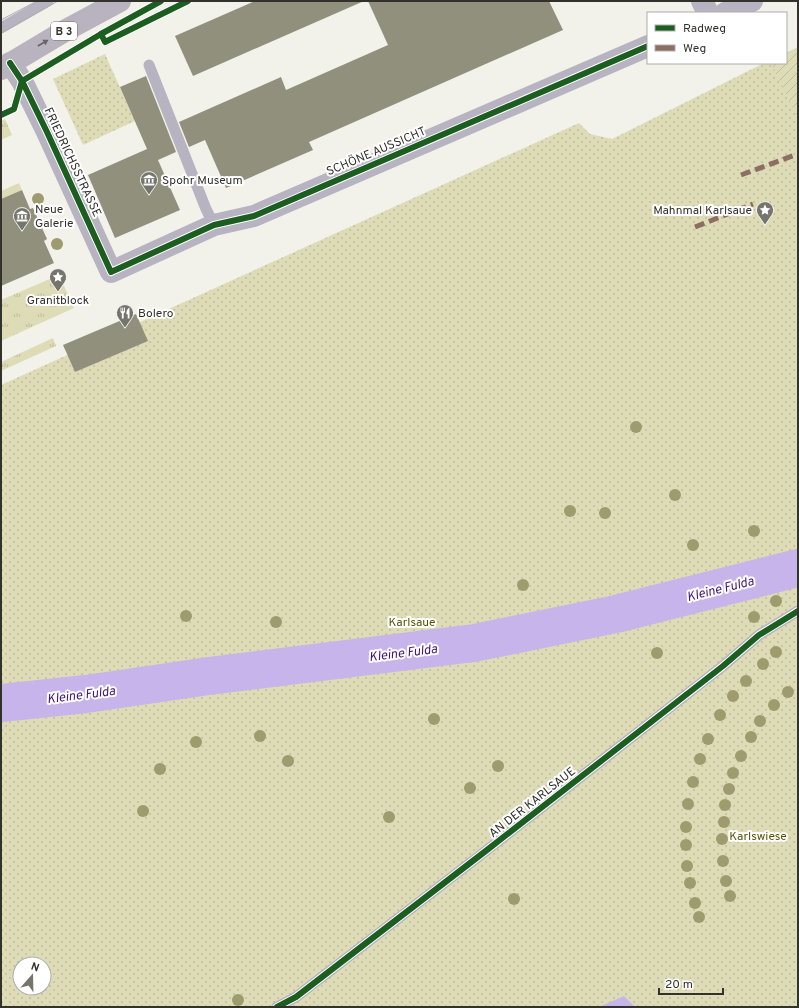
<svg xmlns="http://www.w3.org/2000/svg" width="799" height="1008" viewBox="0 0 799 1008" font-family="Overpass,sans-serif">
<defs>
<pattern id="grass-tufts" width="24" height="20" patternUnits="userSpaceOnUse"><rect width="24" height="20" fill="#dedcb6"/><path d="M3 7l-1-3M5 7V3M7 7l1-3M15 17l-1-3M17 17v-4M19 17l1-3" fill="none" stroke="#bfbd9d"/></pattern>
<pattern id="park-dots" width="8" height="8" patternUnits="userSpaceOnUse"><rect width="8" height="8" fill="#dedcb6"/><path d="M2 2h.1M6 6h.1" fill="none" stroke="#bfbd9d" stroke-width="1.8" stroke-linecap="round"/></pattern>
<pattern id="garden-furrows" width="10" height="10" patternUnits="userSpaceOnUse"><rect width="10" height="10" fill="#dedcb6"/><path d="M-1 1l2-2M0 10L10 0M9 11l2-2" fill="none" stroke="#bfbd9d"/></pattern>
</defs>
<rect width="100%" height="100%" fill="#f2f2ea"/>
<!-- grass -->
<g fill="url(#grass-tufts)">
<polygon points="5,119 12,135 1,140 1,121"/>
<polygon points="19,183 22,190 1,199 1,191"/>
<polygon points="59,275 74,308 1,341 1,300"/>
<polygon points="53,338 56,346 1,371 1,362"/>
</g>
<!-- park -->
<g fill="url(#park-dots)" fill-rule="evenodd">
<path d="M798,47V1007H1V385L579,123L590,134L612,139L764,63H786V53ZM20,964H44V988H20Z"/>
<polygon points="105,54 135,121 83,145 53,79"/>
</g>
<!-- garden -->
<polygon fill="url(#garden-furrows)" points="798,47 798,119 771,63 786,63 786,53"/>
<!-- water -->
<polygon fill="#c7b4eb" points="624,996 635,1007 599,1007"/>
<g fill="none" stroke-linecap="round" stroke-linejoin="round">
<!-- river -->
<polyline stroke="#c7b4eb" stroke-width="38" points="1,703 86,694 209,676 474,643 616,614 798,568"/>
</g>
<!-- building -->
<g fill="#91907c">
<polygon points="255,1 364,1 193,76 175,36"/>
<polygon points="368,1 549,1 563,30 309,142 313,150 226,188 205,140 189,147 179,122 281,77 286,90 388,45"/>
<polygon points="146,76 176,152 158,160 180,210 115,238 88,175 147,149 120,87"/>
<polygon points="22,190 30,209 33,208 47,239 44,241 54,263 1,286 1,199"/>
<polygon points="136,314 148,341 75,372 63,345"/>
</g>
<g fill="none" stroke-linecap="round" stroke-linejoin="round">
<!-- service -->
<g stroke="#b7b3c1" stroke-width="11">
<polyline points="1,28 48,1"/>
<polyline points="149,65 206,209 214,225"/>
<polyline points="277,1007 296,997 487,850 723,666 759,635 798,611"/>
</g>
<!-- minor -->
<g stroke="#b7b3c1" stroke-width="22">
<polyline points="702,1 708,13"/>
<polyline points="725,13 752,1"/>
<polyline points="10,63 22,81 47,132 111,272 214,225 254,216 648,46"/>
</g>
<!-- primary -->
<polyline stroke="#b9b3c0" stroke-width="22" points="1,69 68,29 120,1"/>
<!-- tram -->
<g stroke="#b0acb4" stroke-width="1">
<polyline points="1,20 37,1"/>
<polyline points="1,33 58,1"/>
</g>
<!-- quiet -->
<g stroke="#8d6e63" stroke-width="5" stroke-dasharray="10 5" stroke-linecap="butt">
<polyline points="741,175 795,155"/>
<polyline points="695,227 753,204"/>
</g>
<!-- cycleway casing -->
<g stroke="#fff" stroke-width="8">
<g id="cycleway">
<polyline points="101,34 105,42 188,1"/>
<polyline points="10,63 22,81 47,132 111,272 214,225 254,216 648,46"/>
<polyline points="1,115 14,109 22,81 101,34 161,1"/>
<polyline points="277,1007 296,997 487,850 723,666 759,635 798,611"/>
</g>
</g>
<!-- cycleway -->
<use href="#cycleway" stroke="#1b5e20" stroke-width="6"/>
</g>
<!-- trees -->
<g fill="#9e9b6e">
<circle cx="38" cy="199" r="6"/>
<circle cx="57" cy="244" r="6"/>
<circle cx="636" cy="427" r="6"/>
<circle cx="675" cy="495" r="6"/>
<circle cx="570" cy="511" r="6"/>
<circle cx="605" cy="513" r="6"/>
<circle cx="754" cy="531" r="6"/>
<circle cx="693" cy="545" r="6"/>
<circle cx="523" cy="585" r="6"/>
<circle cx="776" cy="601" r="6"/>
<circle cx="186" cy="616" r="6"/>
<circle cx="754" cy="617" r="6"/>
<circle cx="276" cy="622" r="6"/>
<circle cx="776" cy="652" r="6"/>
<circle cx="657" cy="653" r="6"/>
<circle cx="763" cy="664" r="6"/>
<circle cx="746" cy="681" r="6"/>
<circle cx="788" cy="692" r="6"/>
<circle cx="733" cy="696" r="6"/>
<circle cx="774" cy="705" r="6"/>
<circle cx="720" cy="715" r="6"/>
<circle cx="434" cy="719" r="6"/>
<circle cx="760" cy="721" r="6"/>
<circle cx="260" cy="736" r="6"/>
<circle cx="751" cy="737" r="6"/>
<circle cx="708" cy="739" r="6"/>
<circle cx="196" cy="742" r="6"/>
<circle cx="741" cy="756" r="6"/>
<circle cx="700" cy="759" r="6"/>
<circle cx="288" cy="761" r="6"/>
<circle cx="498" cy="766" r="6"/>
<circle cx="160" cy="769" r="6"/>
<circle cx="733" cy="773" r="6"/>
<circle cx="693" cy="782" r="6"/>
<circle cx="470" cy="788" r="6"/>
<circle cx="729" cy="789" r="6"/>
<circle cx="688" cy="804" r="6"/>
<circle cx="725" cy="805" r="6"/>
<circle cx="143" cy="811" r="6"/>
<circle cx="389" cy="817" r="6"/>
<circle cx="724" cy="822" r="6"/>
<circle cx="686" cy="827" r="6"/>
<circle cx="722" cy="839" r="6"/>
<circle cx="686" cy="845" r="6"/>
<circle cx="723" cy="861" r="6"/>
<circle cx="687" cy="866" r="6"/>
<circle cx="726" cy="881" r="6"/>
<circle cx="690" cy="883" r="6"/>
<circle cx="730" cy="896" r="6"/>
<circle cx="514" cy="899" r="6"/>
<circle cx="695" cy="903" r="6"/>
<circle cx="699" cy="917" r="6"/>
<circle cx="238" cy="1000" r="6"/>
</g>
<!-- one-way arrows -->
<defs><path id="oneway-solid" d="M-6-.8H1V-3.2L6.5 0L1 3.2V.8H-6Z"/></defs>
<use fill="#686567" href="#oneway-solid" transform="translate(43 43) rotate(-30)"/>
<!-- icons -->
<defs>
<g id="museum-pin" transform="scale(0.9)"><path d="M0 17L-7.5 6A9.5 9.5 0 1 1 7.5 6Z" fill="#75756e" stroke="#fff"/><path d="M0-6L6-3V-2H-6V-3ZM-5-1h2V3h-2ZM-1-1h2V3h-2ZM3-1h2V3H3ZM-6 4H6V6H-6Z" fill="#fff"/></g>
<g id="sight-pin" transform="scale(0.9)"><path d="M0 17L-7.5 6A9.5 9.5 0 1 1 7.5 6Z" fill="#75756e" stroke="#fff"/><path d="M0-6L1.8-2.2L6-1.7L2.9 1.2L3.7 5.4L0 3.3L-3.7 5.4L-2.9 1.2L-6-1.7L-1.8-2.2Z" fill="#fff"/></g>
<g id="restaurant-pin" transform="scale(0.9)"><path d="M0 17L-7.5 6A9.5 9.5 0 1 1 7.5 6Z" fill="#75756e" stroke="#fff"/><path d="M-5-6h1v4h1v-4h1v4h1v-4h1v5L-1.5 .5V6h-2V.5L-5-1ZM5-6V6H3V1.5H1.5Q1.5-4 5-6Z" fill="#fff"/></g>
</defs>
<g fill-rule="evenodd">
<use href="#museum-pin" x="149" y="180"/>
<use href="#sight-pin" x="765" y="210"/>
<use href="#museum-pin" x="22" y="216"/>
<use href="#sight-pin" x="58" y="277"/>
<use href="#restaurant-pin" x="125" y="313"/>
</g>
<g text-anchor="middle" stroke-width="4" stroke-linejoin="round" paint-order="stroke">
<!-- shield labels -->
<rect fill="#fff" stroke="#706f6b" stroke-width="1" x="51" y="22" width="26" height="18" rx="3"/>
<g font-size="11" font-weight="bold" fill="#32312c">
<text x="64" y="35">B 3</text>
</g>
<!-- street labels -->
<g font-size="12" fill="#32312c" stroke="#fff">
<text transform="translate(376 151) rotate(-23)" y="4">SCHÖNE AUSSICHT</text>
<text transform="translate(73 162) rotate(65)" y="4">FRIEDRICHSSTRASSE</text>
<text transform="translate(532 802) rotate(-38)" y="4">AN DER KARLSAUE</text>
</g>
<!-- poi labels -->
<g font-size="12" fill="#32312c" stroke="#fff" text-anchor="start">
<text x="162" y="184">Spohr Museum</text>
<text x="35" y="213">Neue<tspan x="35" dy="14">Galerie</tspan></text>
<text x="752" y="214" text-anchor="end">Mahnmal Karlsaue</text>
<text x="58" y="304" text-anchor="middle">Granitblock</text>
<text x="138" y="317">Bolero</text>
</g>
<!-- park labels -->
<g font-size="12" fill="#595408" stroke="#fff">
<text x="412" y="626">Karlsaue</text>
<text x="758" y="840">Karlswiese</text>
</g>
<!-- water labels -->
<g font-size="13" font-style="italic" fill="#411473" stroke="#fff">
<text transform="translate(720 588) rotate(-14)" y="5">Kleine Fulda</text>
<text transform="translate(403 652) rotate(-7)" y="5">Kleine Fulda</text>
<text transform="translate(81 694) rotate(-7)" y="5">Kleine Fulda</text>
</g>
</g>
<!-- border -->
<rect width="799" height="1008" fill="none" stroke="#32312c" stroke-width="4"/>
<!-- legend -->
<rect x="647" y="12" width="140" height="52" fill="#ffffff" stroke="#adadab"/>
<rect x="655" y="25" width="20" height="6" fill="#1b5e20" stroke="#adadab"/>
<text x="683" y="32" font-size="12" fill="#32312c">Radweg</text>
<rect x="655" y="45" width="20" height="6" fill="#8d6e63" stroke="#adadab"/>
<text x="683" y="52" font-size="12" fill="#32312c">Weg</text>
<!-- north arrow -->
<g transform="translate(32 976) rotate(20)"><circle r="19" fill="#ffffff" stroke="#adadab"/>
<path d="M0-3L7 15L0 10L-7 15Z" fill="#75756e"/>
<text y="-6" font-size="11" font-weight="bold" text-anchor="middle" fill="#32312c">N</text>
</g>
<!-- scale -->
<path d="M659 988v6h64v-6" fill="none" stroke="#32312c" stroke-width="2"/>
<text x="665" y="988" font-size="12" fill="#32312c" stroke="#ffffff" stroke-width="3" paint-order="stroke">20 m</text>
</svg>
